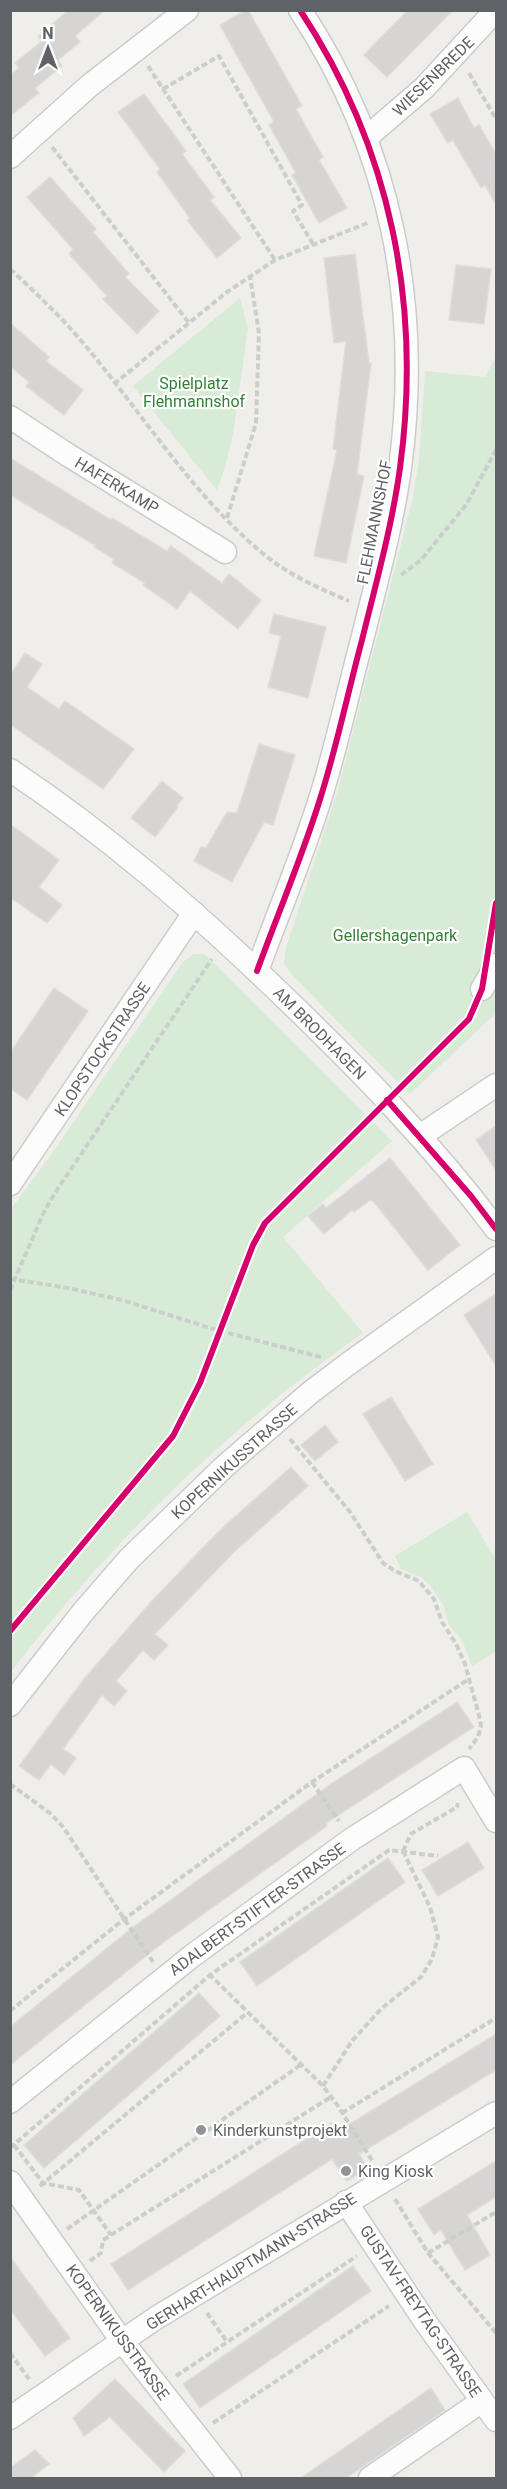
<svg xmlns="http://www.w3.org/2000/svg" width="507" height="2489" viewBox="0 0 507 2489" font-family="Roboto,sans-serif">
<rect width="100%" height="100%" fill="#efeeea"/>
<!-- green -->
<g fill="#d8ebd6">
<polygon points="240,298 248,329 233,434 225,467 217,490 133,386"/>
<polygon points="496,357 496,1013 410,1094 292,975 284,964 286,947 338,790 413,497 419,459 425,371 485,377"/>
<path d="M194,954H203L209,958L392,1141L283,1237L363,1333C230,1426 109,1543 11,1672V1209L48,1159L183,962Z"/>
<polygon points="467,1512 496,1560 496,1651 472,1666 462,1640 449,1625 443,1605 430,1585 422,1578 401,1569 395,1556"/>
</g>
<!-- building -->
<g fill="#d6d5d3" stroke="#deddd9" stroke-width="1.5">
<polygon points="69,10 105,10 75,36 80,42 58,60 62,66 35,88 39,93 10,116 10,75 19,68 15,63 42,41 38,36"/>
<polygon points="246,10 248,10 302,106 296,109 323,157 319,160 347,208 319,223 292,175 296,173 269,125 274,122 220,25"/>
<polygon points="408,10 453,10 387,77 364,55"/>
<polygon points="144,94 186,151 182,154 214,197 210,200 241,238 217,258 187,220 190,218 157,172 160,169 118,112"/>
<polygon points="458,98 474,128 479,125 496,154 496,205 485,185 481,188 453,140 448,143 430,114"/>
<polygon points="50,177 96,229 93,232 129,274 125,277 159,311 137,334 103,299 107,296 69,254 73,249 27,197"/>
<polygon points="355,254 369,363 371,363 357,474 364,476 346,563 314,556 337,450 333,449 346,341 334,343 324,258"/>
<polygon points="456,265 491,269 484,324 449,320"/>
<polygon points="10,323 49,357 46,361 83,390 64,415 26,386 29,382 10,366"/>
<polygon points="10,458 111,520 112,518 167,551 171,546 222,583 229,574 261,600 238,629 190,591 177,609 143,585 145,583 112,563 114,559 94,547 95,545 10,495"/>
<polygon points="274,614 326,627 308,698 268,687 281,636 269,633"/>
<polygon points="25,653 42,664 27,687 59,709 65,701 134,749 103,789 10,724 10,675"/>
<polygon points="259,744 295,755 273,825 264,822 232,882 194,861 201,847 206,848 227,812 237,813"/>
<polygon points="162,781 183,798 176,806 178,807 155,837 131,818"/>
<polygon points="10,824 59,860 39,887 62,905 47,923 10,897"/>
<polygon points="54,988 88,1011 27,1100 10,1088 10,1053"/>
<polygon points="496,1126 496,1170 476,1140"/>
<polygon points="390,1158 460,1245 428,1270 374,1202 370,1200 354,1212 352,1210 324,1234 308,1216 323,1204 326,1208"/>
<polygon points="496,1294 496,1366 464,1315"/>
<polygon points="391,1397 433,1464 405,1481 363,1414"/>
<polygon points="325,1425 338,1442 315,1461 301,1445"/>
<polygon points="291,1467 308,1486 234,1552 155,1634 168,1645 154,1660 143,1650 116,1681 127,1691 114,1706 102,1695 63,1749 76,1758 64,1775 51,1764 39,1780 19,1766 84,1679 150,1603 219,1531"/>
<polygon points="457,1702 474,1727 326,1823 327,1826 161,1944 10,2065 10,2027 132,1928 328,1786"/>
<polygon points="468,1842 484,1868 438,1896 422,1870"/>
<polygon points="388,1858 405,1882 257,1986 240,1962"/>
<polygon points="199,1993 220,2016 44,2168 24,2145"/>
<polygon points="496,2034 496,2070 359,2154 368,2168 347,2181 332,2159 128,2290 111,2264 331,2123 337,2132"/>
<polygon points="496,2161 496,2197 467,2215 490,2255 465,2270 441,2230 434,2235 418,2209"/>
<polygon points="10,2257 70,2338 45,2356 10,2309"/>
<polygon points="353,2266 371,2291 200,2408 183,2384"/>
<polygon points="115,2379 185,2451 164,2472 110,2417 84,2436 73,2418"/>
<polygon points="431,2388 445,2410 346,2478 301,2478"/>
<polygon points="35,2450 49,2464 31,2478 10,2478 10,2468"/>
</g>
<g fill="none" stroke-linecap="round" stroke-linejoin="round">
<!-- minor casing -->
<g stroke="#cbcccc" stroke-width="25">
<g id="minor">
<polyline points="367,137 424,88 496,10"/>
<polyline points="10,157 89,86 187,10"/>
<polyline points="10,417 68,455 225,552"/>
<path d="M10,770C109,836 197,913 282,995C359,1069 432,1144 496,1229"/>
<path d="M257,971C278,913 303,855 321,796C337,745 348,692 362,640C376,583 392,526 400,468C422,305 391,148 300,10"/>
<polyline points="482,989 496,965"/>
<polyline points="420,1136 496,1085"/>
<polyline points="10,1184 194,913"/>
<polyline points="10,1705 83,1612 129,1559 225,1466 311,1392 348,1364 496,1258"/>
<polyline points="10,2102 192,1956 352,1839 464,1768 496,1821"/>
<polyline points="10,2182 122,2341 230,2478"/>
<polyline points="346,2202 424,2320 496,2420"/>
<polyline points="10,2418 156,2318 496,2113"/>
<polyline points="370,2478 482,2401"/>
</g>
</g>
<!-- path -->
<g stroke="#cacfcc" stroke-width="4" stroke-dasharray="6 3" stroke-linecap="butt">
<polyline points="148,66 275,260"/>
<polyline points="469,73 496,119"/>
<polyline points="163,89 219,56 302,205 293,211 313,244"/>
<polyline points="52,147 189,323"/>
<path d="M10,269C34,291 57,313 78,337C139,408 189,491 261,552C287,574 318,588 349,601"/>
<polyline points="114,384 227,292 275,260 370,222"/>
<polyline points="227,518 256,423 259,333 250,276"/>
<polyline points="401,575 421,560 466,505 496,450"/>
<polyline points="489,944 496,903"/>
<polyline points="401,1086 469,1019 473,1009"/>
<polyline points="10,1279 63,1287 122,1300 220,1331 321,1357"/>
<polyline points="10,1290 44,1212 55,1193 212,959"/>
<polyline points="290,1439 350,1512 383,1563 395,1571 419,1581 434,1599 442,1622 456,1644 465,1664 479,1715 481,1726 478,1737 469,1749"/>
<polyline points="10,1631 173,1436 200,1383 253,1245 265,1223 372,1115"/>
<polyline points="312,1782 339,1821"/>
<polyline points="10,1784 51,1814 63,1827 153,1962"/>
<polyline points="403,1851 411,1834 457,1807 458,1803"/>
<polyline points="209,1974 323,2086 338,2106 373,2162"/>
<polyline points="10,2011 123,1920 312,1782 469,1679"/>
<polyline points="323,2086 352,2041 382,2008 421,1977 432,1959 438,1937 430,1907 403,1851"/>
<polyline points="342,2113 496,2018"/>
<polyline points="14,2145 43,2183 79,2190 111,2235"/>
<polyline points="10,2148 210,1975 389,1850 438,1856"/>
<polyline points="40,2186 247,2013"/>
<polyline points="395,2199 428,2253 496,2333"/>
<polyline points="67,2229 302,2064"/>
<polyline points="428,2253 496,2212"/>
<polyline points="90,2261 101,2253 103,2240 331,2097"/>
<polyline points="207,2313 227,2342"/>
<polyline points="10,2353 29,2379"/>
<polyline points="176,2376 357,2256"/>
<polyline points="213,2423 389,2306"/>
</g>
<!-- minor -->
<use href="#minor" stroke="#fdfcfc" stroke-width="22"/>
<!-- cycleway casing -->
<g stroke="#fff" stroke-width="10">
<g id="cycleway">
<path d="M257,971C278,913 303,855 321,796C337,745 348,692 362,640C376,583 392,526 400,468C422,305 391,148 300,10"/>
<polyline points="387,1100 471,1196 496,1229"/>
<polyline points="10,1631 173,1436 200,1383 253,1245 265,1223 469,1019 482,989 496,903"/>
</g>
</g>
<!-- cycleway -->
<use href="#cycleway" stroke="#d6006c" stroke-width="6"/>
</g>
<!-- markers -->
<g fill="#919496" stroke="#fff" stroke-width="2">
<circle cx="201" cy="2130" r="6"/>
<circle cx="346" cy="2171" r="6"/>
</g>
<g text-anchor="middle" stroke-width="4.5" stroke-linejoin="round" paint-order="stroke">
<!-- street labels -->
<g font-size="16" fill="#5f6368" stroke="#fff">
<text transform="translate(433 76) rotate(-44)" y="6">WIESENBREDE</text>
<text transform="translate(117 485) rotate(31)" y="6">HAFERKAMP</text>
<text transform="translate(374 522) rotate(-79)" y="6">FLEHMANNSHOF</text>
<text transform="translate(320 1033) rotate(45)" y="6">AM BRODHAGEN</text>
<text transform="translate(102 1049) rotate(-56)" y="6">KLOPSTOCKSTRASSE</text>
<text transform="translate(234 1461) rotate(-42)" y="6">KOPERNIKUSSTRASSE</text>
<text transform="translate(257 1909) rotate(-36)" y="6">ADALBERT-STIFTER-STRASSE</text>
<text transform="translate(251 2261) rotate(-32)" y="6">GERHART-HAUPTMANN-STRASSE</text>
<text transform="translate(421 2311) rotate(56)" y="6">GUSTAV-FREYTAG-STRASSE</text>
<text transform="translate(118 2332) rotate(54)" y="6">KOPERNIKUSSTRASSE</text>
</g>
<!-- park labels -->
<g font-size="16" fill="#348238" stroke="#fff">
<text x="194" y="389">Spielplatz<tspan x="194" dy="18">Flehmannshof</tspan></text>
<text x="395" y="941">Gellershagenpark</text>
</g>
<!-- poi labels -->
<g font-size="16" fill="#5f6368" stroke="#fff" text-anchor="start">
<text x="213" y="2136">Kinderkunstprojekt</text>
<text x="358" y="2177">King Kiosk</text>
</g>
</g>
<!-- border -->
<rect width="507" height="2489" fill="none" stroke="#5f6368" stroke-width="24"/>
<!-- north arrow -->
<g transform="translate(48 48)" stroke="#ffffff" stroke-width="4.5" paint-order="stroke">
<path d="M0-4.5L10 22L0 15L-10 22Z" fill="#5f6368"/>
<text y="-9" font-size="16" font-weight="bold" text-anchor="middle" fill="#5f6368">N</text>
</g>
</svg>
